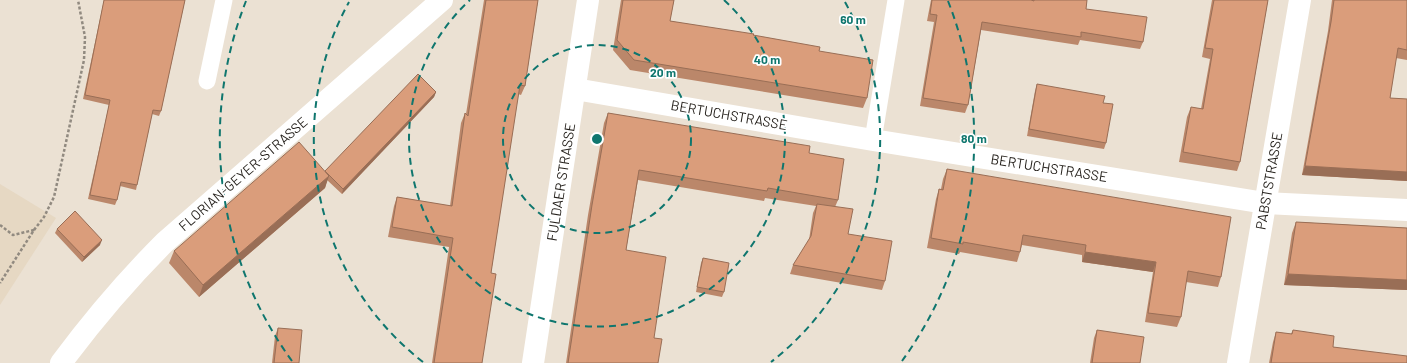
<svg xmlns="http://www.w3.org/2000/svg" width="1407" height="363" viewBox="0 0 1407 363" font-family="Barlow,sans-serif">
<rect width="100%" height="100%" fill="#ebe1d3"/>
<!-- built -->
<polygon fill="#e6d8c3" points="0,184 56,218 0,305"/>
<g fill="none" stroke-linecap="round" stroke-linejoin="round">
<!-- path -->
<g stroke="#918a80" stroke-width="2.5" stroke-dasharray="3 2" stroke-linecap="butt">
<polyline points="0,225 13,235 34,230 0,283"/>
<polyline points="34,230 44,217 54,197 84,60 85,37 78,0"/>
</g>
<!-- service -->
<g stroke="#fff" stroke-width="17">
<polyline points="207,81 224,0"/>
<polyline points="873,140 896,0"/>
</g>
<!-- minor -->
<g stroke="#fff" stroke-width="22">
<polyline points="575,89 873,140 1265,203 1407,210"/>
<path d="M61,363C93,320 127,280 165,242L442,0"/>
<polyline points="1238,363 1300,0"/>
</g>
<!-- tertiary -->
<polyline stroke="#fff" stroke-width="22" points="533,363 588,0"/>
</g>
<!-- wall -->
<g fill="#bb876a">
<polygon points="104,0 185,0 161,111 159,116 152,114 137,185 136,190 120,186 117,200 115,205 88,199 109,105 83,99"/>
<polygon points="484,0 538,0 525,86 521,95 518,94 491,273 482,363 432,363 449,247 388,237 394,206 397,197 450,206 461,123 465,113 466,114"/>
<polygon points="621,0 674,0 670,21 753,35 819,51 867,98 863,108 630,70 613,50"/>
<polygon points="931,0 1087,0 1086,9 1143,42 1140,49 1080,40 1078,45 981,30 968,105 965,113 920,106 934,22 927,21"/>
<polygon points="1212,0 1268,0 1240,162 1237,171 1179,162 1187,117 1191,107 1201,109 1210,59 1202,57"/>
<polygon points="1332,0 1407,0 1407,60 1396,58 1390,98 1407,99 1407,181 1302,175 1328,31"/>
<polygon points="1037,84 1103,103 1106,143 1104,149 1027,136 1035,91"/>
<polygon points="436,92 434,97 342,194 327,180 325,188 199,297 169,263 174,251 325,172"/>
<polygon points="608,113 809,153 838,200 835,207 848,234 885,281 882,290 790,274 793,265 809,240 813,213 816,206 765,198 764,201 638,180 626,250 654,338 658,363 566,363 588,215 604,123"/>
<polygon points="947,169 1221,277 1218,287 1186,282 1181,317 1177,327 1145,322 1153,272 1082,262 1082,255 1022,245 1020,252 1017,262 960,252 959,254 927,248 936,199 939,189 941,189 943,179"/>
<polygon points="1296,222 1407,228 1407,290 1284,285 1292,233"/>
<polygon points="57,229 100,245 82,262 55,233"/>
<polygon points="703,258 724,292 722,297 696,292 701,263"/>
<polygon points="278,328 299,363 272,363 275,336"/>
<polygon points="1097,330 1140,363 1090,363 1094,338"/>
<polygon points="1293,330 1333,347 1407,363 1269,363 1273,342 1276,332 1291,334"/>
</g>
<!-- shaded-wall -->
<g fill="#996e56">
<polygon points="436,92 434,97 342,194 343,189"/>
<polygon points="1305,166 1407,172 1407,181 1302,175"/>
<polygon points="329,176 325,188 199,297 203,285"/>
<polygon points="102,240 100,245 82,262 84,257"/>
<polygon points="1085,252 1156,262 1153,272 1082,262"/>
<polygon points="1288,274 1407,280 1407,290 1284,285"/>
</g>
<!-- building -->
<g fill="#da9d7b" stroke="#996e56">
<polygon points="104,0 185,0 161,111 153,110 137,185 121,182 117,200 90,195 110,100 85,95"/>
<polygon points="486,0 538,0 525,86 520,85 491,273 496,274 482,363 434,363 453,238 392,227 397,197 452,206 465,113 468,116"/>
<polygon points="623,0 674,0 670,21 754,34 753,35 820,47 819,51 873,60 867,98 634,60 617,40"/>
<polygon points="932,0 1031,0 1034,1 1034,0 1087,0 1086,9 1147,17 1143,42 1081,32 1081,37 982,22 968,105 923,98 937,15 930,14"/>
<polygon points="1214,0 1268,0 1240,162 1183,152 1191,107 1203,109 1213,49 1205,48"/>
<polygon points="1334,0 1407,0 1407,50 1398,48 1390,98 1407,99 1407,172 1305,166 1331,22"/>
<polygon points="418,74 436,92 343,189 325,171"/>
<polygon points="1037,84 1105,96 1103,103 1113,104 1106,143 1029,129"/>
<polygon points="608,113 810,146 809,153 844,159 838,200 768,188 767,191 639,170 626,250 666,257 654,338 662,339 658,363 568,363 592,205"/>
<polygon points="299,142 329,176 203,285 174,251"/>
<polygon points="947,169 1231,217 1221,277 1188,271 1181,317 1148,313 1156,262 1085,252 1086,245 1023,235 1020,252 963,242 963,244 931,238 939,189 943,190"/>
<polygon points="817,204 853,209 848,234 892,241 885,281 793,265 811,236"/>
<polygon points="75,211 102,240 84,257 57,229"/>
<polygon points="1296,222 1407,228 1407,280 1288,274"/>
<polygon points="703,258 729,263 724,292 697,287"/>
<polygon points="278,328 302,330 299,363 274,363"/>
<polygon points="1097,330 1144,337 1140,363 1092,363"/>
<polygon points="1293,330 1334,336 1333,347 1407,356 1407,363 1271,363 1276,332 1292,334"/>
</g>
<!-- distance rings -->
<g fill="none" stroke="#0f766e" stroke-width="2" stroke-dasharray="7 5">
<circle cx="597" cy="139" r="94"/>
<path d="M724 0A188 188 0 1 1 470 0"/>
<path d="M423 362A283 283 0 0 1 349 2M845 2A283 283 0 0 1 771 362"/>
<path d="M292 361A377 377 0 0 1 246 1M948 1A377 377 0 0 1 902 361"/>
</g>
<g text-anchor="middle" stroke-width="3.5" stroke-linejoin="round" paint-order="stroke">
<!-- street labels -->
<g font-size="14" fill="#221e19" stroke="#fff">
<text transform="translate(729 115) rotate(10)" y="5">BERTUCHSTRASSE</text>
<text transform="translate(1049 168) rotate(9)" y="5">BERTUCHSTRASSE</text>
<text transform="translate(243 174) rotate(-41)" y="5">FLORIAN-GEYER-STRASSE</text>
<text transform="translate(1269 181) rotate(-80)" y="5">PABSTSTRASSE</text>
<text transform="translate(561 182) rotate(-81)" y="5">FULDAER STRASSE</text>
</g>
</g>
<circle cx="597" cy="139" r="6" fill="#0f766e" stroke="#fff" stroke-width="2"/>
<g font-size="12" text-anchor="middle" font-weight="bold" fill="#0f766e" stroke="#fff" stroke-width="3.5" stroke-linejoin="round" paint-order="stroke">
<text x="853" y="24">60 m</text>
<text x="767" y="64">40 m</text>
<text x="663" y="77">20 m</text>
<text x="974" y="143">80 m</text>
</g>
</svg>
